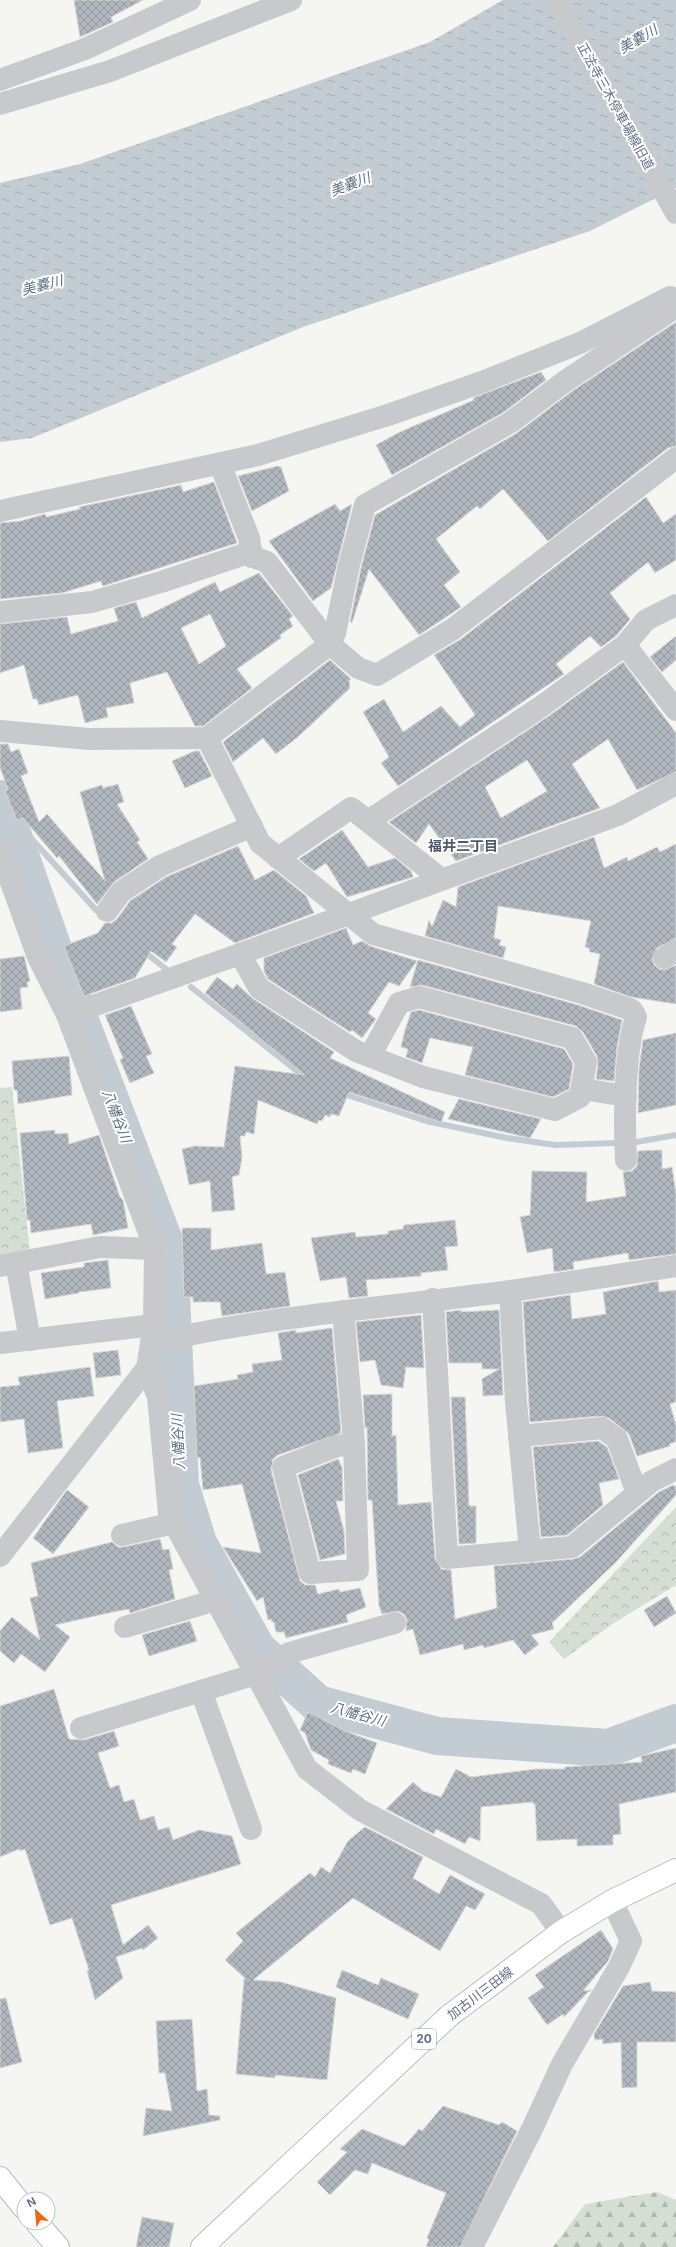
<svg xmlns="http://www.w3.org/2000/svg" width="676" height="2247" viewBox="0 0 676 2247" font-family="Inter,'Noto Sans JP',sans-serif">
<defs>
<pattern id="forest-firs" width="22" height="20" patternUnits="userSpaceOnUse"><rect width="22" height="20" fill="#d5ded2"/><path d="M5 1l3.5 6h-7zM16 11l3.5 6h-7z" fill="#b0b8b0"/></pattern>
<pattern id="park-crowns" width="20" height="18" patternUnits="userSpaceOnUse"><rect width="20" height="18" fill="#d5ded2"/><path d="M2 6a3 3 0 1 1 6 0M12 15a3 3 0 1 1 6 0" fill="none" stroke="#b0b8b0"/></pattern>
<pattern id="water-ripples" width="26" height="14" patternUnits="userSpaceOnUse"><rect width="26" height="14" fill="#c4ccd3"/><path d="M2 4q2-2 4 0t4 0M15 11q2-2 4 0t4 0" fill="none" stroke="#a3aab1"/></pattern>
<pattern id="building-cross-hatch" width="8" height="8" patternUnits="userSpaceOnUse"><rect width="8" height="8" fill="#b1b7be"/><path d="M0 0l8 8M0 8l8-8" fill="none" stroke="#9399a0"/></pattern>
</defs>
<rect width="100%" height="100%" fill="#f5f6f1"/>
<!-- forest -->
<polygon fill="url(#forest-firs)" points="657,2192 676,2200 676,2247 553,2247 585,2204"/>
<!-- park -->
<g fill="url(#park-crowns)">
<polygon points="12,1087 30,1253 0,1259 0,1088"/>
<polygon points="676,1507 676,1585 614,1623 564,1659 549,1642"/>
</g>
<!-- water -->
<polygon fill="url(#water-ripples)" points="503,0 676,0 676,188 590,231 303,327 32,438 0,442 0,183 80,164 430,42"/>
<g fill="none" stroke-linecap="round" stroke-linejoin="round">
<!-- stream -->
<g stroke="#c4ccd3" stroke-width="6">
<polyline points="9,826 19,825 96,910"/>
<polyline points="142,950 166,969"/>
<polyline points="191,987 307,1079"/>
<polyline points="341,1093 426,1121 507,1138 555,1145 618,1143"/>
<polyline points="631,1143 676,1135"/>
</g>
<!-- river -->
<polyline stroke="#c4ccd3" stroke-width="38" points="0,799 61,971 169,1254 180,1485 198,1543 257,1649 318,1704 437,1736 608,1748 676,1723"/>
</g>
<!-- building -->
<g fill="url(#building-cross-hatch)" stroke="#d6d7d4" fill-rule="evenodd">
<polygon points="74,0 143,0 111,17 113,22 80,37"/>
<polygon points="676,322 676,446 668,448 548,541 503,489 480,509 477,506 436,539 460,572 444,585 461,607 419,635 369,569 352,623 350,622 361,568 375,515 517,433 571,392"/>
<polygon points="541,372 546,380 504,412 392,475 376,445 400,432 474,400 473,398"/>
<polygon points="278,466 281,467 289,491 252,511 238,476"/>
<polygon points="214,482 237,543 103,586 101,581 62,593 0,599 0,523 21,521 45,514 46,517 80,509 79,507 181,485 183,492"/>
<polygon points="646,497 663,523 676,514 676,560 655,573 648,562 610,593 630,619 616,636 601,647 590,636 556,664 564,674 398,786 381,763 389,757 363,712 384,699 403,732 441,706 460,727 475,715 434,655 461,639"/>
<polygon points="335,504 340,511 352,504 331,588 313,601 269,541"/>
<path d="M259,573L293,616L289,619L293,626L280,635L281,638L237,669L252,688L203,726H195L167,672L130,683L134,703L106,708L108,717L85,723L78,695L39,705L37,699H33L24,665L0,673V624L67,617L71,634L118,621L114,608L136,602L142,618L215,582L220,592ZM210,614L226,646L199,664L181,628Z"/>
<polygon points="676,636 676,660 662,672 650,657"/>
<polygon points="330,660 351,679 349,681 350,688 299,736 276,754 263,738 233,762 223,742"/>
<path d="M623,662L676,733V772L637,790L608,739L572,764L600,808L456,861L429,824L416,843L389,822L546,718ZM527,760L547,791L501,818L485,787Z"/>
<polygon points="0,744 8,744 11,752 19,749 28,773 21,776 39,822 47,814 105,881 80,792 102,785 103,788 118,784 124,802 117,804 140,840 137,842 148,859 114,882 97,904 59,856 57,858 23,818 17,820 5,791 8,790 0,767"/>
<polygon points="195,751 199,751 212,776 185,788 172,761"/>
<polygon points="342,830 368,867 395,858 411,871 413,877 347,897 326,863 314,871 299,859"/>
<polygon points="594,837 604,868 627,857 628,861 657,847 660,852 676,844 676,938 657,948 652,958 654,965 659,969 665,970 676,965 676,1004 631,997 594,984 600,954 590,952 589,948 585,947 591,921 498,906 494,938 501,940 499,945 506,947 503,958 425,936 429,920 432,927 443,900 456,907 458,887"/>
<polygon points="238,846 255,880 274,870 306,896 314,913 235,943 195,914 172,944 177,947 166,962 151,951 135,978 84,996 64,946 98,933 105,923 112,923 117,919 130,901 166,877"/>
<polygon points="346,928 353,945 362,941 370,946 417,961 399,986 389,982 368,1013 376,1019 362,1038 352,1030 350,1032 268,979 264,971 264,958"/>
<polygon points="24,956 30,981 27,982 28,987 20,988 22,1009 0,1012 0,959"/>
<polygon points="418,960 578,1005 622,1020 617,1047 614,1081 596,1079 598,1064 597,1056 583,1032 576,1026 422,985 410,987"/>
<polygon points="217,977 233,989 237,984 252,998 334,1052 330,1058 445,1112 441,1122 349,1092 339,1116 331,1114 330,1117 325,1115 322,1121 319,1120 317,1124 258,1100 254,1134 246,1132 245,1136 240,1136 242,1157 239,1175 232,1177 235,1210 212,1212 210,1181 189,1185 182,1149 195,1146 224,1147 235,1066 305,1075 205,993"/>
<polygon points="131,1006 152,1054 146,1056 154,1073 130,1083 120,1060 123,1058 105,1015"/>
<polygon points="419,1010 564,1049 573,1064 569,1089 553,1097 465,1075 473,1047 430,1038 422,1063 406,1057 408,1049 401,1047 405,1030 411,1012"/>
<polygon points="676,1033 676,1105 638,1113 639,1069 643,1040"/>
<polygon points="69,1056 72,1095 18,1104 17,1090 14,1090 12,1061"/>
<polygon points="459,1099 541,1119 530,1138 448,1119"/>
<polygon points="55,1130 55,1134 68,1133 69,1144 99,1135 120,1197 123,1200 128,1228 93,1235 91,1224 31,1233 30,1220 27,1220 20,1133"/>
<polygon points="662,1150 662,1169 672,1167 676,1194 676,1254 629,1260 628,1253 573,1262 574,1269 554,1272 552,1248 527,1253 520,1217 530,1215 532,1171 587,1172 586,1202 626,1196 623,1172 632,1171 637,1166 638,1151"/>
<polygon points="455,1220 458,1246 445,1247 448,1270 421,1273 421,1276 366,1280 368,1296 349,1298 346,1277 320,1281 311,1238 355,1232 356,1237 388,1234 388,1231 403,1229 404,1225"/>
<polygon points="182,1228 211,1228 211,1250 262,1243 266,1274 285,1272 290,1306 222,1316 220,1302 193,1302 193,1297 184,1297"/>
<polygon points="108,1260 111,1288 79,1292 79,1293 45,1299 41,1273 84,1267 84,1263"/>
<polygon points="658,1281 659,1292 676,1290 676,1402 670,1404 676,1425 676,1442 669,1444 670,1446 637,1456 629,1434 609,1418 601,1416 530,1422 523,1302 570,1295 572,1319 606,1314 603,1292"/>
<polygon points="461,1310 461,1312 499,1310 503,1395 483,1396 482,1379 499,1369 482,1369 482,1363 449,1363 446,1312"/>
<polygon points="421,1315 424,1368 406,1367 403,1388 381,1385 375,1360 360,1362 356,1322"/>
<polygon points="332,1328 341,1433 278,1455 273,1459 271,1470 300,1581 305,1585 315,1585 318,1594 339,1589 340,1592 360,1588 366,1607 346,1615 348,1622 286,1638 284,1632 276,1632 274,1622 272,1622 271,1619 268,1620 263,1597 257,1601 223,1547 261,1553 242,1484 203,1490 200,1457 197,1458 194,1386 238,1379 237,1375 253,1372 252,1364 282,1360 278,1333 296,1330 296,1333"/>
<polygon points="118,1350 121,1375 96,1378 93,1353"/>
<polygon points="90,1367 94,1396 57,1401 63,1448 28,1453 24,1419 0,1422 0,1387 20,1385 18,1377"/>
<polygon points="392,1394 392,1436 396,1435 398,1505 431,1502 435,1559 441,1569 451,1570 455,1619 497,1608 494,1566 574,1559 580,1557 659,1492 673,1485 676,1487 676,1495 616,1562 552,1623 554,1629 531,1635 539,1644 525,1655 513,1640 484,1648 483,1645 464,1650 463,1644 420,1655 413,1629 406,1631 407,1620 404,1614 398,1611 382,1614 379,1606 372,1500 368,1500 367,1427 365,1428 363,1395"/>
<polygon points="451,1397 465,1397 469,1506 476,1506 476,1543 459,1544"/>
<polygon points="598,1441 607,1447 619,1479 599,1483 603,1505 567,1535 541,1537 533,1447"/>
<polygon points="338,1459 342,1467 343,1501 336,1501 344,1531 345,1554 320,1560 298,1475"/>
<polygon points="67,1490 89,1507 53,1554 33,1538"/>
<polygon points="160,1539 163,1550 169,1549 173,1569 169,1570 175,1599 130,1613 129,1609 113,1612 55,1625 70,1637 45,1672 21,1654 14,1663 0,1651 0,1631 12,1617 40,1640 30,1598 38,1596 31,1563 112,1542 118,1547 124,1547"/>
<polygon points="667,1596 676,1613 654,1627 644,1610"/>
<polygon points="190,1621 197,1641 149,1656 142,1635"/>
<polygon points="54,1689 69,1739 84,1740 114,1731 119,1746 98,1753 110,1788 119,1785 124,1802 134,1799 140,1820 154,1816 158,1830 169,1827 173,1840 199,1830 232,1836 241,1864 111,1905 123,1945 148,1925 158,1938 143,1950 142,1948 116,1957 123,1978 95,2000 87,1971 89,1970 72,1918 50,1925 25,1849 20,1851 19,1849 0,1857 0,1706"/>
<polygon points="308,1712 345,1731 377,1743 365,1774 353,1769 351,1773 328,1764 329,1760 311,1750 305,1733 300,1730"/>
<polygon points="676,1748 676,1792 619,1804 621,1834 613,1835 613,1845 577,1846 577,1839 537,1841 535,1804 533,1804 533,1802 481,1807 480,1841 469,1837 465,1844 436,1829 434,1834 386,1809 413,1782 423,1791 441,1797 456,1769 471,1777 536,1769 565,1769 565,1767 642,1762 641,1756"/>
<polygon points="365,1827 423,1857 413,1878 439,1894 450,1875 485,1894 475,1910 466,1906 440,1951 353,1898 253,1980 281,1982 336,1998 327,2080 275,2075 275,2078 236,2074 244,1979 246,1979 225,1960 243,1941 236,1933 310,1873 315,1877 321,1867 330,1873 348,1841"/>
<polygon points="601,1930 613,1949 608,1961 583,1991 591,1990 590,1992 589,1991 564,2017 563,2014 547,2025 528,1998 544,1987 535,1975"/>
<polygon points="342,1970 378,1985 381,1978 419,1994 408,2019 336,1987"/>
<polygon points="650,1982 652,1991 676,1992 676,2042 637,2042 637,2087 622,2088 621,2042 603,2044 602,2039 595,2040 594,2034 623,1986"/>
<polygon points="6,1998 22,2062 0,2068 0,1999"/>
<polygon points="192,2019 197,2091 207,2089 209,2115 220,2116 220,2120 143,2136 146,2108 172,2111 165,2073 159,2073 156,2021"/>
<polygon points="443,2106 499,2125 502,2122 517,2131 460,2247 426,2247 429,2240 427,2238 446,2193 372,2163 368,2174 355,2170 330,2195 317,2182 347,2152 340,2149 362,2129 404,2146 419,2129 422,2131"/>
<polygon points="142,2217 174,2223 169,2247 136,2247"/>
</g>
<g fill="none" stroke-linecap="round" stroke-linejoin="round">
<!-- major casing -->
<g stroke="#b9bcc0" stroke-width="24">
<g id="major">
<polyline points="0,2178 24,2208"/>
<polyline points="37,2223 58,2247"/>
<polyline points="202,2247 449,2016 561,1932 612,1901 676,1870"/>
</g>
</g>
<!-- minor -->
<g stroke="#c7c9cd" stroke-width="22">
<polyline points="556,0 676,213"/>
<polyline points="0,80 85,49 190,0"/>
<polyline points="0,104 110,71 291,0"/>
<polyline points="220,464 249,538 252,557"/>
<polyline points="0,511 258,455 388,415 482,382 580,343 670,297"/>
<polyline points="0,612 92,602 161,582 245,554 267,562 330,644 358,668 377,675 453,629 676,458"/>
<polyline points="625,645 646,620 676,605"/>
<polyline points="0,731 89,739 207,738 330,644 335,633 349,565 365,505 511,422 564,382 676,307"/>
<path d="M207,738L260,843L373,934L582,993L632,1010L636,1017C624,1053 624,1121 626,1160"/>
<polyline points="368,821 539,708 625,645 676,710"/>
<polyline points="0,852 38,957 67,1015 155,1249 154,1325 147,1368 158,1397 169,1514 307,1769 360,1810 541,1904 561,1932"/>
<polyline points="278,858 351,808 441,879"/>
<polyline points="107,911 121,892 160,866 252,826"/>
<polyline points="240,954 259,988 356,1051 423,1077 555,1110 580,1097 586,1062 572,1038 419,997 399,1003 370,1056"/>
<polyline points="664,958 676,950"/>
<polyline points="67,1015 240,954 618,815 676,784"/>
<polyline points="582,1089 626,1096"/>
<polyline points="16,1263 30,1340"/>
<polyline points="0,1266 100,1247 155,1249"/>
<polyline points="510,1291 516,1402 530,1551"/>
<polyline points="433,1299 447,1558 572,1547 652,1481 676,1469"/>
<polyline points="343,1311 353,1430 354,1444 358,1570 310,1573 283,1467 337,1446 354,1444"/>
<polyline points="0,1343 154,1325"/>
<path d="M151,1343C269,1316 391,1307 511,1291C566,1283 621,1274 676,1266"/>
<polyline points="519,1436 602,1428 617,1439 637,1493"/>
<polyline points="122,1535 174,1523"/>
<polyline points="0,1556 147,1368"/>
<polyline points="125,1627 216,1600"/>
<polyline points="201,1691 251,1829"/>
<polyline points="81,1728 256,1674 289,1653 395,1623"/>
<polyline points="472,2247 532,2129 562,2064 619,1967 631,1941 612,1901"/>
</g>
<!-- major -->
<use href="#major" stroke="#fff" stroke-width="22"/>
</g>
<g text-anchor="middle" stroke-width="4" stroke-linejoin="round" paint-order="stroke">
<!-- shield labels -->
<rect fill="#fff" stroke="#909baa" stroke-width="1" x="412" y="2029" width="24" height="20" rx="3"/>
<g font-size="12" font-weight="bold" fill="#617085">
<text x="424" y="2043">20</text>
</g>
<!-- street labels -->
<g font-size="13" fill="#617085" stroke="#fff">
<text transform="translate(616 106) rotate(61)" y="5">正法寺三木停車場線旧道</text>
<text transform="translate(480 1993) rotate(-37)" y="5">加古川三田線</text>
</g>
<!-- water labels -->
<g font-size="14" font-style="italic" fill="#5d7383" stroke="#fff">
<text transform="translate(638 39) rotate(-30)" y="5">美嚢川</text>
<text transform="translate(350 184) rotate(-21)" y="5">美嚢川</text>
<text transform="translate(42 285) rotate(-14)" y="5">美嚢川</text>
<text transform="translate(117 1116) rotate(69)" y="5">八幡谷川</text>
<text transform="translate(178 1442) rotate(-93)" y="5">八幡谷川</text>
<text transform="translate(358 1714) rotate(15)" y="5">八幡谷川</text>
</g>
<!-- neighbourhood labels -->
<g font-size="14" font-weight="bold" fill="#505b6a" stroke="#fff">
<text x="463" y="851">福井二丁目</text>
</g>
</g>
<!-- north arrow -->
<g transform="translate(36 2211) rotate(333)"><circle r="19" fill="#ffffff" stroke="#c0c6ce"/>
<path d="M0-3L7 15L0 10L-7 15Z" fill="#f46512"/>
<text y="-6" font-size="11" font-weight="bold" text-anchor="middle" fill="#617085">N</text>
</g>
</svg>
